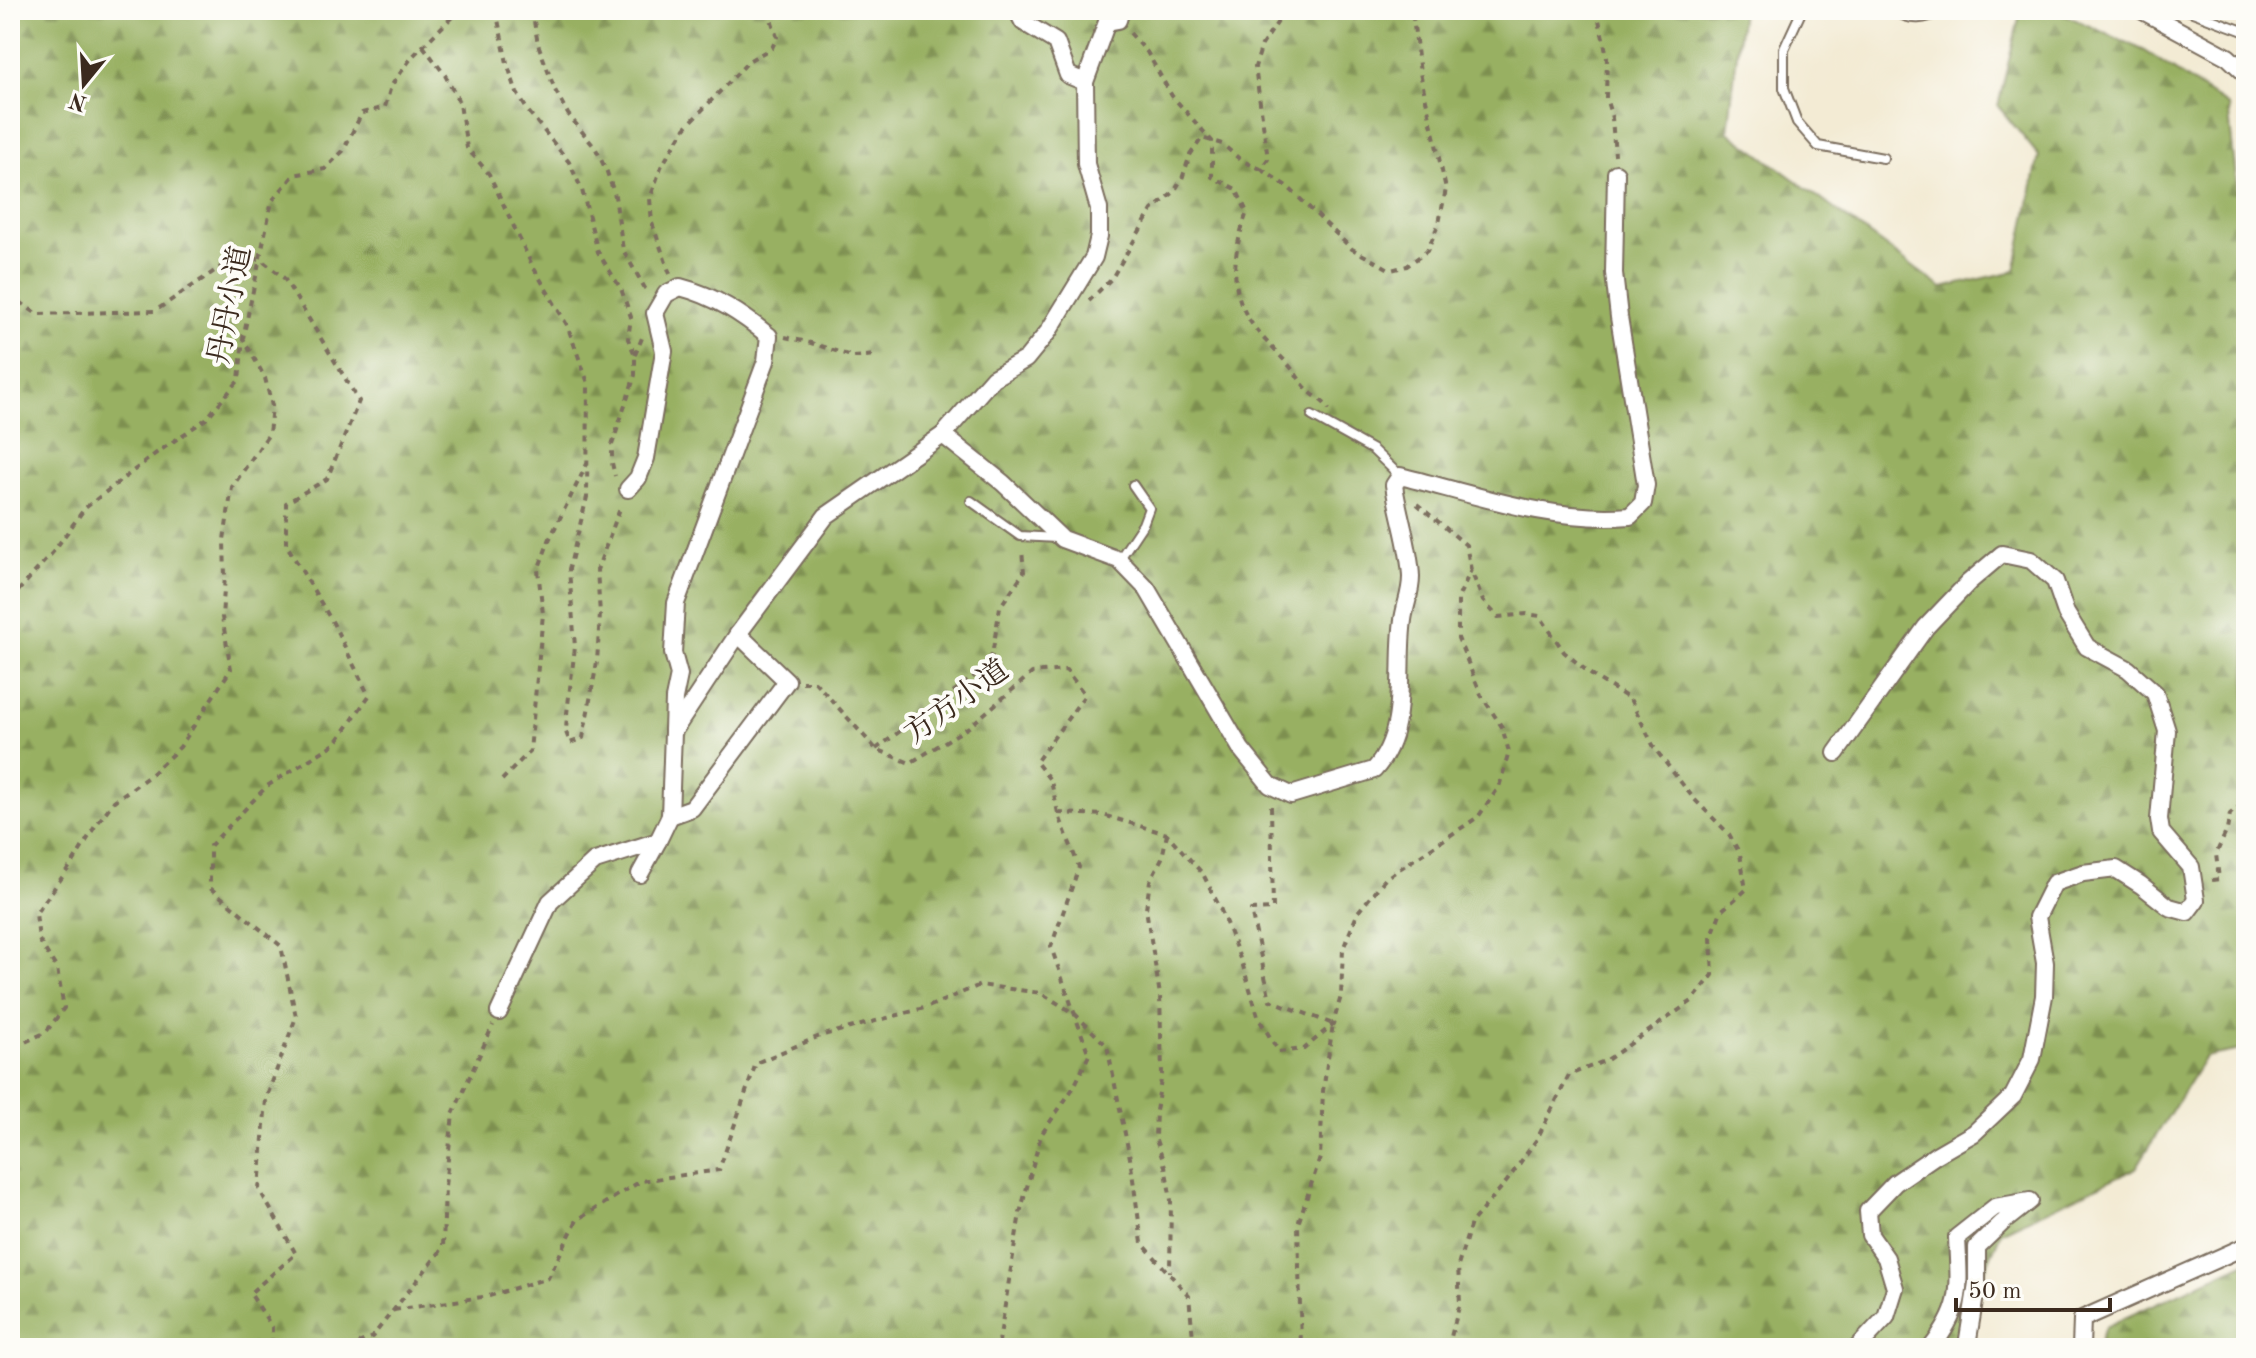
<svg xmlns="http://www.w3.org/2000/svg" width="2256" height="1358" viewBox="0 0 2256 1358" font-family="'Old Standard TT','Noto Serif SC',serif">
<defs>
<pattern id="forest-firs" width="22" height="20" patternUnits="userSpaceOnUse" patternTransform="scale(2)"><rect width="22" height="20" fill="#98b062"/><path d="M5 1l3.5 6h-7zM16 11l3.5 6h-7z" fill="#7d8f50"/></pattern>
</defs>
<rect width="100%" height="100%" fill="#fdfcf7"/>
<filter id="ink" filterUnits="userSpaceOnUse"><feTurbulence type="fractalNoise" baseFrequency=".0125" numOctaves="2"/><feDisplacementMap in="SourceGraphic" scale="16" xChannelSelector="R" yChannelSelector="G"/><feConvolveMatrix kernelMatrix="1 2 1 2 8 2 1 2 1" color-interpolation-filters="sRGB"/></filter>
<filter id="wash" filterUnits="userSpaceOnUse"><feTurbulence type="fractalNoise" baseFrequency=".006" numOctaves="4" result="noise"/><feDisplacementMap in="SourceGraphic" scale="32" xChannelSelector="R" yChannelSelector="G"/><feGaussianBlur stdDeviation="1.8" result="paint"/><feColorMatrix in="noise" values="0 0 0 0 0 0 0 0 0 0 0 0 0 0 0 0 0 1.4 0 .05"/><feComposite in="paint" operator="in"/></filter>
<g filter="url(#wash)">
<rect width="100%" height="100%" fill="#f3ebd4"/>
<!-- forest -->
<g fill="url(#forest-firs)" stroke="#6a6d40" stroke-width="2">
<polygon points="10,10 1742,10 1728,131 1942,288 2015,271 2039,156 1998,106 2021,10 2054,10 2145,51 2228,106 2239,205 2246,214 2246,1049 2205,1057 2136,1168 2001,1232 1952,1348 10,1348"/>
<polygon points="2246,1262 2246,1348 2098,1348 2105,1327"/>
</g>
</g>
<g filter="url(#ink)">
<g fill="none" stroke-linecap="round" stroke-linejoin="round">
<!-- service casing -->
<g stroke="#7b6e5e" stroke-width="12">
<g id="service">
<polyline points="1802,10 1784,49 1784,88 1797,122 1818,146 1883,158"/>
<path d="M1893,10C1911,22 1925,20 1944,10"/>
<polyline points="2187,10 2246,32"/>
<polyline points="1312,416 1373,450 1400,476"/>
<polyline points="971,501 1020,536 1057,538"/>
<polyline points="1119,560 1143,524 1149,508 1133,485"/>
</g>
</g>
<!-- minor casing -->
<g stroke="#7b6e5e" stroke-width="20">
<g id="minor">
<polyline points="1017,10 1023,22 1056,42 1068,75 1085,82 1107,22"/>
<polyline points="1109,10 1107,22 1118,20 1121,10"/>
<polyline points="2141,10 2228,57 2246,74"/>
<path d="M1085,82L1086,164L1099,209V236L1094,257L1048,332L1026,359L993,378L943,435L1003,483L1062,539L1119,560L1147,589L1241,749L1270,785L1291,795L1374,770C1410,731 1396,669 1403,620C1405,605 1411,593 1411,577C1410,548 1398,514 1394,485L1400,476C1473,494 1554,523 1630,516L1643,503L1646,485L1619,317L1614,273L1616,173"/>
<path d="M628,489L638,478L646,458L664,351L655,313L666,294L680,287C715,296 742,314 769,336L766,361L676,603L673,653L679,675L674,699L673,730"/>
<polyline points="1836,753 1926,627 1969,582 2002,554 2031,560 2055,581 2066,613 2087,647 2128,669 2155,693 2167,731 2159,819 2161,832 2191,867 2196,900 2187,912 2169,907 2141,885 2116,869 2083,873 2054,883 2037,917 2045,963 2044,996 2032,1059 2013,1096 1974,1133 1936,1155 1895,1183 1868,1211 1870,1235 1886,1258 1895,1288 1886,1317 1857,1348"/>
<polyline points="670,816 692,808 787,681 738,634"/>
<polyline points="640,874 658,841"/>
<polyline points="499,1012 550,902 595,861 658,841 670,816 673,732 738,634 826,516 943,435"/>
<path d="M1931,1348C1964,1306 1959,1288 1957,1237L1995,1207L2030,1201L2002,1223L1977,1247V1283L1968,1339L1973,1348"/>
<polyline points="2081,1348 2082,1319 2246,1246"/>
</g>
</g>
<!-- path -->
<g stroke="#7b6e5e" stroke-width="4" stroke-dasharray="6 6" stroke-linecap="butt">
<polyline points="496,10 507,63 517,93 528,111 569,162 582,190 598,252 621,289 631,317 628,339 635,355 635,375 612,445 612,463 615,476"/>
<polyline points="532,10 538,44 555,90 568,114 596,149 607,172 615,196 623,250 646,290"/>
<polyline points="1594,10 1599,20 1607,56 1606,98 1612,118 1615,155"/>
<path d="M1130,33L1147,52L1172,96L1212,141V177L1236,189L1247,212C1235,247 1228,282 1247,316C1258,336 1277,351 1292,369C1297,375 1301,383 1307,389C1314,397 1325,401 1329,410"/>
<polyline points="423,46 445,75 460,104 467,148 489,174 532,265 567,325 588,383 587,497 569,569 575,647 567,713 566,732 570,743 583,738 597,662 600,614 597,570 621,506"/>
<polyline points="1261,169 1288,187 1352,249 1391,270 1407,266 1427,251 1439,223 1446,189 1420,73 1412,10"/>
<polyline points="670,274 652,223 650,199 661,167 685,128 750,60 772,48 777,37 768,10"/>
<polyline points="10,295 37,314 155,311 228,262 260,259 284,278 359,401 327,479 286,503 286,544 333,623 369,696 336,743 267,786 210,846 210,888 281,946 296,1017 266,1099 259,1189 296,1254 250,1293 272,1327 272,1348"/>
<polyline points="1089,301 1112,278 1152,210 1173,193 1182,179 1190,155 1202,138 1222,144 1242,161 1261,169 1268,159 1255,67 1262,45 1286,10"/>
<polyline points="785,337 811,343 854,357 876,355"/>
<polyline points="635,355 642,338"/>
<polyline points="1417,504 1466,545 1471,570 1483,601 1498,617 1527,614 1540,616 1564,652 1593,676 1630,699 1655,749 1694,799 1729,834 1740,854 1746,890 1721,911 1711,938 1713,975 1692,1001 1607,1060 1569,1075 1537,1139 1507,1181 1471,1223 1458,1266 1460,1303 1448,1348"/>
<polyline points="10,600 53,552 85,508 155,454 206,419 239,380 243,338 272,201 294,175 325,169 343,151 362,113 385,107 391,86 412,57 459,10"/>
<polyline points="802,682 815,682 876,749 910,763 969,727 1032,673 1066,670 1085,695 1036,762 1051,781 1058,813 1079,867 1051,947 1089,1055 1074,1087 1041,1135 1020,1213 998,1348"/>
<polyline points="876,749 973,677 992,655 1000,607 1024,572 1022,550"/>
<polyline points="2246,768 2246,777"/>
<polyline points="502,780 530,751 543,614 538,570 550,538 587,464"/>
<polyline points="1271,806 1273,909 1251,910 1270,1000 1333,1024 1323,1091 1320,1158 1298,1224 1301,1348"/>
<polyline points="1058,813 1103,815 1167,834 1203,874 1220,908 1243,966 1259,1019 1279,1052 1304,1049 1333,1024 1341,996 1343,949 1358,912 1386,878 1478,817 1499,787 1509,752 1502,727 1481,695 1458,638 1458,598 1471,570"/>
<polyline points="1167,834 1162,858 1150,881 1146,909 1160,995 1162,1074 1156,1111 1155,1137 1165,1166 1171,1200 1170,1272"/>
<polyline points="2212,880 2219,879 2216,854 2227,830 2230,814 2246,801"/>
<polyline points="15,1047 46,1032 64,1008 57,969 39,940 36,913 74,861 94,828 114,801 148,777 180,747 231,669 222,617 225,576 224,540 232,487 269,434 272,406 265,378 243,338"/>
<polyline points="394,1310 489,1296 548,1278 577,1220 641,1181 719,1170 756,1063 820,1036 928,1007 980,985 1041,993 1075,1014 1107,1046 1130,1158 1142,1243 1189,1296 1194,1348"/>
<polyline points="347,1348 372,1337 443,1248 445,1186 453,1114 493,1025"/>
</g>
<!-- service -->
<use href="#service" stroke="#fff" stroke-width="8"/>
<!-- minor -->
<use href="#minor" stroke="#fff" stroke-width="16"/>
</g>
</g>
<g text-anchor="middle" stroke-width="8" stroke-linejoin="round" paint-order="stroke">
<!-- street labels -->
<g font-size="30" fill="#3b2a1e" stroke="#fdfcf7">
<text transform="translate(229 305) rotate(-79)" y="10">丹丹小道</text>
<text transform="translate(956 701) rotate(-36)" y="10">方方小道</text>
</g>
</g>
<!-- margin -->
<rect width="2256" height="1358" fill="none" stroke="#fdfcf7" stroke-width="40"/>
<!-- north arrow -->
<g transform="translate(84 84) rotate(198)" stroke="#fdfcf7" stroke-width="6" paint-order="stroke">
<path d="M0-6L14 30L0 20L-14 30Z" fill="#3b2a1e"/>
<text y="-12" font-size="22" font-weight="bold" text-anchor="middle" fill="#3b2a1e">N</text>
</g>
<!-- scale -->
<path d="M1956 1298v12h154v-12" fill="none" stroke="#3b2a1e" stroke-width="4"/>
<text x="1968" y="1298" font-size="24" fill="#3b2a1e" stroke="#fdfcf7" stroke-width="6" paint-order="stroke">50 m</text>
</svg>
